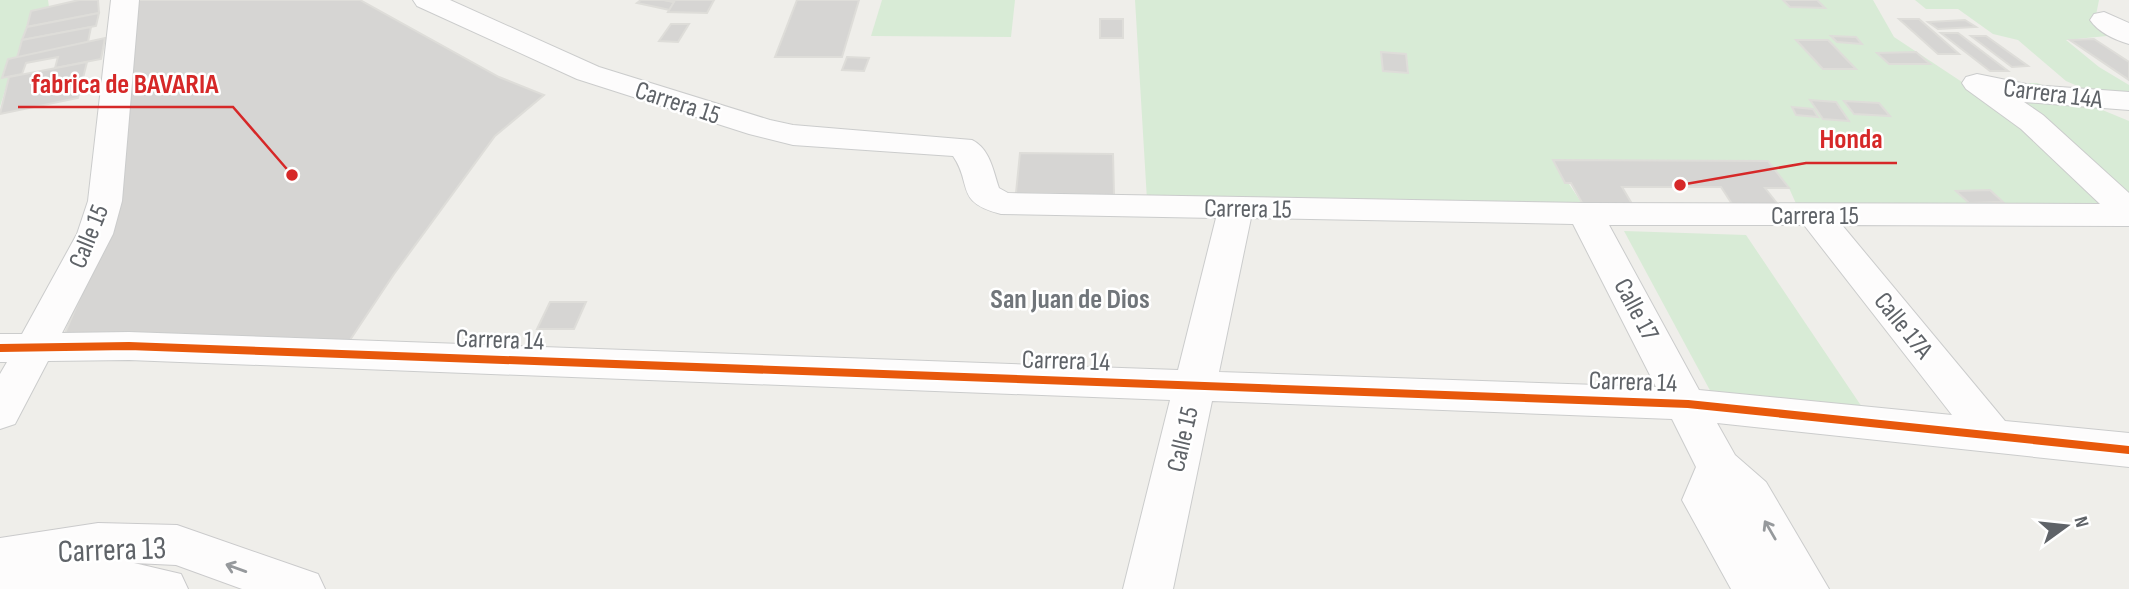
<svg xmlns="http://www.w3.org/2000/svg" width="2129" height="589" viewBox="0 0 2129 589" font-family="'Sofia Sans Condensed',sans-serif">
<rect width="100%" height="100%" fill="#efeeea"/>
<!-- green -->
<g fill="#d8ebd6">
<polygon points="0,0 48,0 49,7 31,11 17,58 8,59 9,77 0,107"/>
<polygon points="882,0 1015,0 1011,37 871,36"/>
<polygon points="1135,0 1873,0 1894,37 2024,123 2114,209 1798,208 1789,188 1768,161 1553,160 1585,208 1147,200"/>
<polygon points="1915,0 2099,0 2096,15 2117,35 2066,40 2099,67 2129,85 2129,108 2066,81 2018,40 1993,34 1958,9 1926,9"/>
<polygon points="2016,83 2037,83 2129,121 2129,200 1994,88"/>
<polygon points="1624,231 1746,235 1866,413 1713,396"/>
</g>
<!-- building -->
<g fill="#d6d5d3" stroke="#deddd9" stroke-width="2">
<polygon points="79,0 98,0 99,13 27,27 31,11"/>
<polygon points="135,0 360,0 499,77 544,95 495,136 394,274 348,343 65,333 115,215"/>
<polygon points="641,0 664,0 674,2 670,10 637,3"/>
<polygon points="664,0 714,0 707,13 668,12 674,2"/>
<polygon points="797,0 859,0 842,57 775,57"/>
<polygon points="1783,0 1817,0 1825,8 1790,7"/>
<polygon points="99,13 96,26 22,40 27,27"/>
<rect x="1100" y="19" width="23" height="19"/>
<polygon points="1899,19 1919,19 1959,54 1938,54"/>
<polygon points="1965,20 1976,27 1938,29 1928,22"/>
<polygon points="671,24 689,24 678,42 659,41"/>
<polygon points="91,27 88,42 17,58 22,40"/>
<polygon points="1941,33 1958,33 2008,71 1990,71"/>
<polygon points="1831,36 1856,37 1862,44 1837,42"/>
<polygon points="1971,36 1986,36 2028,66 2012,67"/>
<polygon points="105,38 101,59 55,68 58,57 26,63 22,74 2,78 8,59"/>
<polygon points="2094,39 2129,62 2129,80 2070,40"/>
<polygon points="1796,40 1828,40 1856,69 1823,69"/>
<polygon points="1381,52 1406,54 1408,73 1383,71"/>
<polygon points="1916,52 1930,64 1889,64 1877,53"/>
<polygon points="847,57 869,58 864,71 842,70"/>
<polygon points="87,62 78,98 0,114 9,77"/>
<polygon points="1810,100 1836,102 1849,121 1823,119"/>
<polygon points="1844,101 1879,103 1890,116 1854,114"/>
<polygon points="1792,107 1813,109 1818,117 1796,115"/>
<polygon points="1020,153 1113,154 1114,195 1016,193"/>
<polygon points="1553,160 1768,161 1789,188 1765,188 1780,207 1734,207 1721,187 1622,187 1635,209 1585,208 1571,183 1565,183"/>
<polygon points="1990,190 2003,202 1969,203 1956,191"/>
<polygon points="550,302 586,302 574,329 537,329"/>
</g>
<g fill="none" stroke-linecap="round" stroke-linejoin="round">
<!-- street casing -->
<g stroke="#cbcccc" stroke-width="2">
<g id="street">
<path d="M111,0H139L122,201L113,234L62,333L129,332L1178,370L1216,218L1001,214C954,202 973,185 953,156L793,145L749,134L577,79L417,6L413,0H450L599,67L770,120L793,125L972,140C990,149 993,170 999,188L1008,193L1585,203L2100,204L2021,129L1966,89L1962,83L1966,77L1977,74L2031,85L2129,92V110L2024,102L2043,115L2129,193V226L1842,225L2005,421L2129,433V467L1717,423L1735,455L1766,482L1829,589H1731L1682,500L1696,467L1672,419L1212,401L1173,589H1123L1170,400L129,360L48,361L15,424L0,429V374L7,362H0V334H22L77,234L88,201ZM1251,218L1573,224L1656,387L1219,372ZM1609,225H1804L1952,415L1699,390Z"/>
<path d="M2104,12L2129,23V44C2115,40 2098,32 2090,20L2094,14Z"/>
</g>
</g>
<!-- secondary casing -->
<g stroke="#cacacb" stroke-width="2">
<polygon id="secondary" points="98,523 177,525 318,574 325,589 242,589 176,565 134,563 181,574 188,589 0,589 0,538"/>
</g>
<!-- street -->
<use href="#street" fill="#fdfcfc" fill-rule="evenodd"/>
<!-- secondary -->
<use href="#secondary" fill="#fdfcfc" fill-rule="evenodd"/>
<!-- cycleway casing -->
<g stroke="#fff" stroke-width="12">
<polyline id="cycleway" points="0,348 129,346 1688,404 2129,450"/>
</g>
<!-- cycleway -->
<use href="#cycleway" stroke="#e8590c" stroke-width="8"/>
</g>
<!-- one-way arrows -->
<defs><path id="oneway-shaft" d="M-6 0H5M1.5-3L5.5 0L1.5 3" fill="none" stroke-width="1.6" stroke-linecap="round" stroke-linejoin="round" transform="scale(1.75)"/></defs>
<g stroke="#96999c">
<use href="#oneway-shaft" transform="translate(1770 530) rotate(-120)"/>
<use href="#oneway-shaft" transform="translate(236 568) rotate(-160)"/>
</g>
<g text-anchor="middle" stroke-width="5" stroke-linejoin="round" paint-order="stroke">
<!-- street labels -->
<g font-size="26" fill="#5f6368" stroke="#fff">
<text transform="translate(2053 93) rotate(7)" y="9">Carrera 14A</text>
<text transform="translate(678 102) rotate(18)" y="9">Carrera 15</text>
<text transform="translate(1248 208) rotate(1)" y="9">Carrera 15</text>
<text x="1815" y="224">Carrera 15</text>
<text transform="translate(88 236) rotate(-68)" y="9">Calle 15</text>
<text transform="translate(1637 309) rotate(62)" y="9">Calle 17</text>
<text transform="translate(1904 325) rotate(51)" y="9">Calle 17A</text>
<text transform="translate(500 339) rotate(2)" y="9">Carrera 14</text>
<text transform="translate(1066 360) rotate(2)" y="9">Carrera 14</text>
<text transform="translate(1633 381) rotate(2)" y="9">Carrera 14</text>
<text transform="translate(1182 439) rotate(-77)" y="9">Calle 15</text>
</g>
<!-- neighbourhood labels -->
<g font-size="28" font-weight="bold" fill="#70757a" stroke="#fff">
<text x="1070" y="308">San Juan de Dios</text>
</g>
<!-- near-street labels -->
<g font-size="32" fill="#5f6368" stroke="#fff">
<text transform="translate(112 549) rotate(-2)" y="11">Carrera 13</text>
</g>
</g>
<!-- callouts -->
<path fill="none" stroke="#d62828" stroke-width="2.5" d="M292 175L233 107H18M1680 185L1806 163H1897"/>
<g fill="#d62828" stroke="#fff" stroke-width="2.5">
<circle cx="292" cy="175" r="7"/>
<circle cx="1680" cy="185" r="7"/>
</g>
<g font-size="28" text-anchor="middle" font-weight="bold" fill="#d62828" stroke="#fff" stroke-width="5" stroke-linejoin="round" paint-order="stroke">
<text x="125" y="93">fabrica de BAVARIA</text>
<text x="1851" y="148">Honda</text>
</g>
<!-- north arrow -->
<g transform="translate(2066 526) rotate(75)" stroke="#ffffff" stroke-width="5" paint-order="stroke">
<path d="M0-5L12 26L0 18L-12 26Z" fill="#5f6368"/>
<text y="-10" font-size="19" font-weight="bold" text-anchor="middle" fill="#5f6368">N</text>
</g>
</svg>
